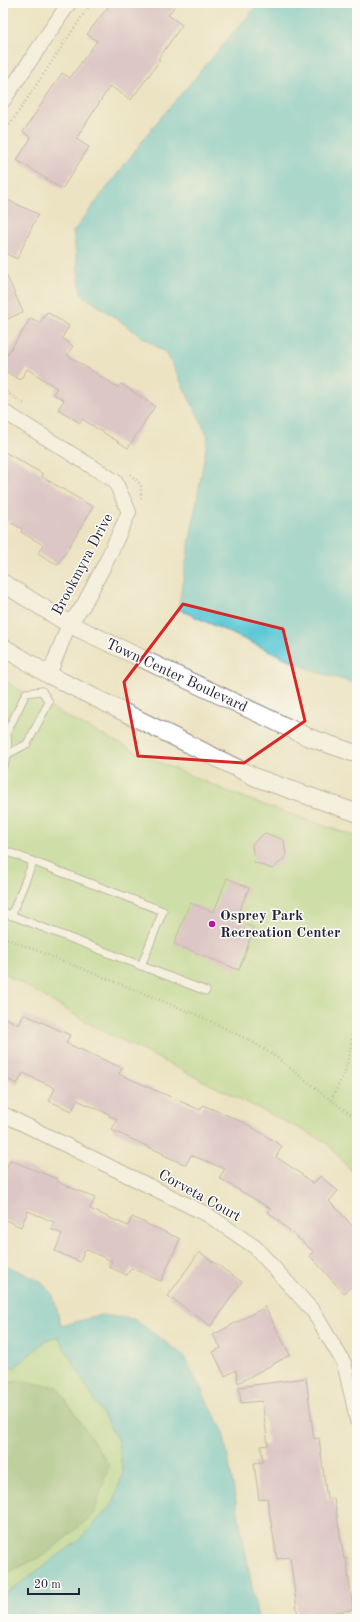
<svg xmlns="http://www.w3.org/2000/svg" width="360" height="1622" viewBox="0 0 360 1622" font-family="'Old Standard TT',serif">
<rect width="100%" height="100%" fill="#fdfcf7"/>
<filter id="ink" filterUnits="userSpaceOnUse"><feTurbulence type="fractalNoise" baseFrequency=".025" numOctaves="2"/><feDisplacementMap in="SourceGraphic" scale="8" xChannelSelector="R" yChannelSelector="G"/><feConvolveMatrix kernelMatrix="1 2 1 2 8 2 1 2 1" color-interpolation-filters="sRGB"/></filter>
<filter id="wash" filterUnits="userSpaceOnUse"><feTurbulence type="fractalNoise" baseFrequency=".012" numOctaves="4" result="noise"/><feDisplacementMap in="SourceGraphic" scale="16" xChannelSelector="R" yChannelSelector="G"/><feGaussianBlur stdDeviation="0.9" result="paint"/><feColorMatrix in="noise" values="0 0 0 0 0 0 0 0 0 0 0 0 0 0 0 0 0 1.4 0 .05"/><feComposite in="paint" operator="in"/></filter>
<g filter="url(#wash)">
<rect width="100%" height="100%" fill="#ece3c3"/>
<!-- green -->
<g fill="#a8d785" stroke="#657c60">
<path d="M3,680C68,719 136,754 206,782C255,803 307,820 357,837V1177L326,1142L93,1026L3,972Z"/>
<polygon points="58,1336 118,1441 123,1473 114,1502 78,1542 3,1596 3,1575 46,1554 19,1381 3,1384 3,1367 15,1367 48,1339"/>
</g>
<!-- forest -->
<polygon fill="#86b872" stroke="#546d56" points="19,1381 57,1387 109,1465 94,1514 46,1554 3,1575 3,1384"/>
<!-- water -->
<g fill="#5cc7d5" stroke="#3f7488">
<polygon points="259,3 357,3 357,684 316,672 178,609 208,436 167,354 81,294 73,232 157,122"/>
<polygon points="3,1264 40,1281 53,1295 61,1326 101,1315 134,1319 183,1355 223,1431 258,1619 3,1619 3,1596 78,1541 114,1502 123,1473 118,1441 58,1336 48,1339 15,1367 3,1367"/>
</g>
<g id="blocks">
<!-- building -->
<g fill="#c8a2c9">
<polygon points="111,3 177,3 168,15 182,25 158,59 160,60 131,100 110,86 76,139 89,147 62,189 17,160 31,138 23,132 62,73 70,78 97,41 87,34"/>
<polygon points="3,198 38,214 17,259 3,252"/>
<polygon points="3,268 23,312 3,321"/>
<polygon points="47,312 69,326 62,338 73,346 67,355 118,387 121,384 155,406 128,448 82,419 80,423 58,409 64,400 53,394 57,388 27,369 20,380 3,370 3,361 31,318 40,323"/>
<polygon points="3,451 43,474 42,477 93,507 58,565 38,553 43,545 21,532 22,529 3,518"/>
<polygon points="265,833 284,840 286,857 272,869 254,862 252,844"/>
<polygon points="227,878 249,888 235,920 254,928 239,970 174,944 190,903 214,912"/>
<polygon points="24,1014 70,1035 66,1043 122,1068 119,1074 200,1110 203,1105 245,1123 282,1146 276,1157 300,1173 313,1184 320,1176 338,1191 329,1201 339,1211 357,1231 357,1281 344,1293 310,1256 314,1252 268,1212 271,1209 219,1178 225,1169 191,1155 186,1165 163,1155 164,1154 112,1130 117,1119 109,1116 109,1114 77,1100 72,1111 49,1101 55,1088 23,1073 17,1084 3,1077 3,1017 19,1025"/>
<polygon points="10,1160 57,1179 56,1181 95,1198 90,1209 128,1226 132,1217 180,1239 161,1281 131,1268 127,1275 109,1267 112,1261 85,1249 80,1262 55,1251 62,1234 51,1229 54,1222 28,1211 21,1227 3,1219 3,1177"/>
<polygon points="199,1252 242,1282 211,1326 168,1296"/>
<polygon points="265,1307 290,1355 238,1383 236,1370 225,1376 213,1352 221,1348 213,1335"/>
<polygon points="306,1378 314,1439 319,1438 327,1499 334,1498 344,1559 346,1558 353,1610 298,1617 290,1557 277,1559 267,1498 259,1500 254,1463 263,1462 261,1446 268,1445 262,1401 241,1403 239,1387"/>
</g>
</g>
</g>
<g filter="url(#ink)">
<use href="#blocks" fill-opacity="0" stroke="#87827f" stroke-width="1"/>
<g fill="none" stroke-linecap="round" stroke-linejoin="round">
<!-- service casing -->
<g stroke="#87827f" stroke-width="9">
<g id="service">
<polyline points="8,754 27,744 49,702 42,691"/>
<polyline points="3,766 8,754 7,732 26,693 42,691"/>
<polyline points="3,850 163,911 141,966"/>
<polyline points="3,912 206,991"/>
<polyline points="11,916 33,862"/>
</g>
</g>
<!-- minor casing -->
<g stroke="#87827f" stroke-width="16">
<g id="minor">
<polyline points="3,101 69,3"/>
<polyline points="3,411 115,481 129,512 107,560 83,606 69,624 49,675"/>
<polyline points="3,1114 208,1215 255,1247 313,1311 344,1363 353,1401"/>
<polyline points="357,1400 353,1401 357,1420"/>
</g>
</g>
<!-- tertiary casing -->
<g stroke="#87827f" stroke-width="19">
<g id="tertiary">
<polyline points="3,583 69,624 308,737 357,754"/>
<polyline points="3,647 49,675 257,778 357,813"/>
</g>
</g>
<!-- path -->
<g stroke="#87827f" stroke-width="2.5" stroke-dasharray="1 3" stroke-linecap="butt">
<polyline points="3,135 91,3"/>
<polyline points="3,390 26,405"/>
<polyline points="130,474 141,485 141,499"/>
<polyline points="3,937 195,1014 251,1041 276,1057 324,1095 357,1119"/>
<polyline points="331,1100 345,1071 349,1056 357,1009"/>
</g>
<!-- service -->
<use href="#service" stroke="#fff" stroke-width="7"/>
<!-- minor -->
<use href="#minor" stroke="#fff" stroke-width="14"/>
<!-- tertiary -->
<use href="#tertiary" stroke="#fff" stroke-width="17"/>
</g>
</g>
<!-- marked area -->
<path d="M0 0H360V1622H0ZM183,604L283,629L305,721L244,763L138,756L124,682Z" fill="#ece3c3" fill-opacity=".55" fill-rule="evenodd"/>
<path fill="none" stroke="#d62828" stroke-width="3" stroke-linejoin="round" d="M183,604L283,629L305,721L244,763L138,756L124,682Z"/>
<!-- markers -->
<circle fill="#b5179e" stroke="#fdfcf7" stroke-width="1.5" cx="212" cy="924" r="4"/>
<g text-anchor="middle" stroke-width="3" stroke-linejoin="round" paint-order="stroke">
<!-- street labels -->
<g font-size="15" fill="#22223b" stroke="#fdfcf7">
<text transform="translate(82 564) rotate(-62)" y="5">Brookmyra Drive</text>
<text transform="translate(177 675) rotate(25)" y="5">Town Center Boulevard</text>
<text transform="translate(200 1195) rotate(29)" y="5">Corveta Court</text>
</g>
<!-- poi labels -->
<g font-size="15" font-weight="bold" fill="#22223b" stroke="#fdfcf7" text-anchor="start">
<text x="220" y="920">Osprey Park<tspan x="220" dy="17">Recreation Center</tspan></text>
</g>
</g>
<!-- margin -->
<rect width="360" height="1622" fill="none" stroke="#fdfcf7" stroke-width="16"/>
<!-- scale -->
<path d="M28 1588v6h51v-6" fill="none" stroke="#22223b" stroke-width="2"/>
<text x="34" y="1588" font-size="12" fill="#22223b" stroke="#fdfcf7" stroke-width="3" paint-order="stroke">20 m</text>
</svg>
